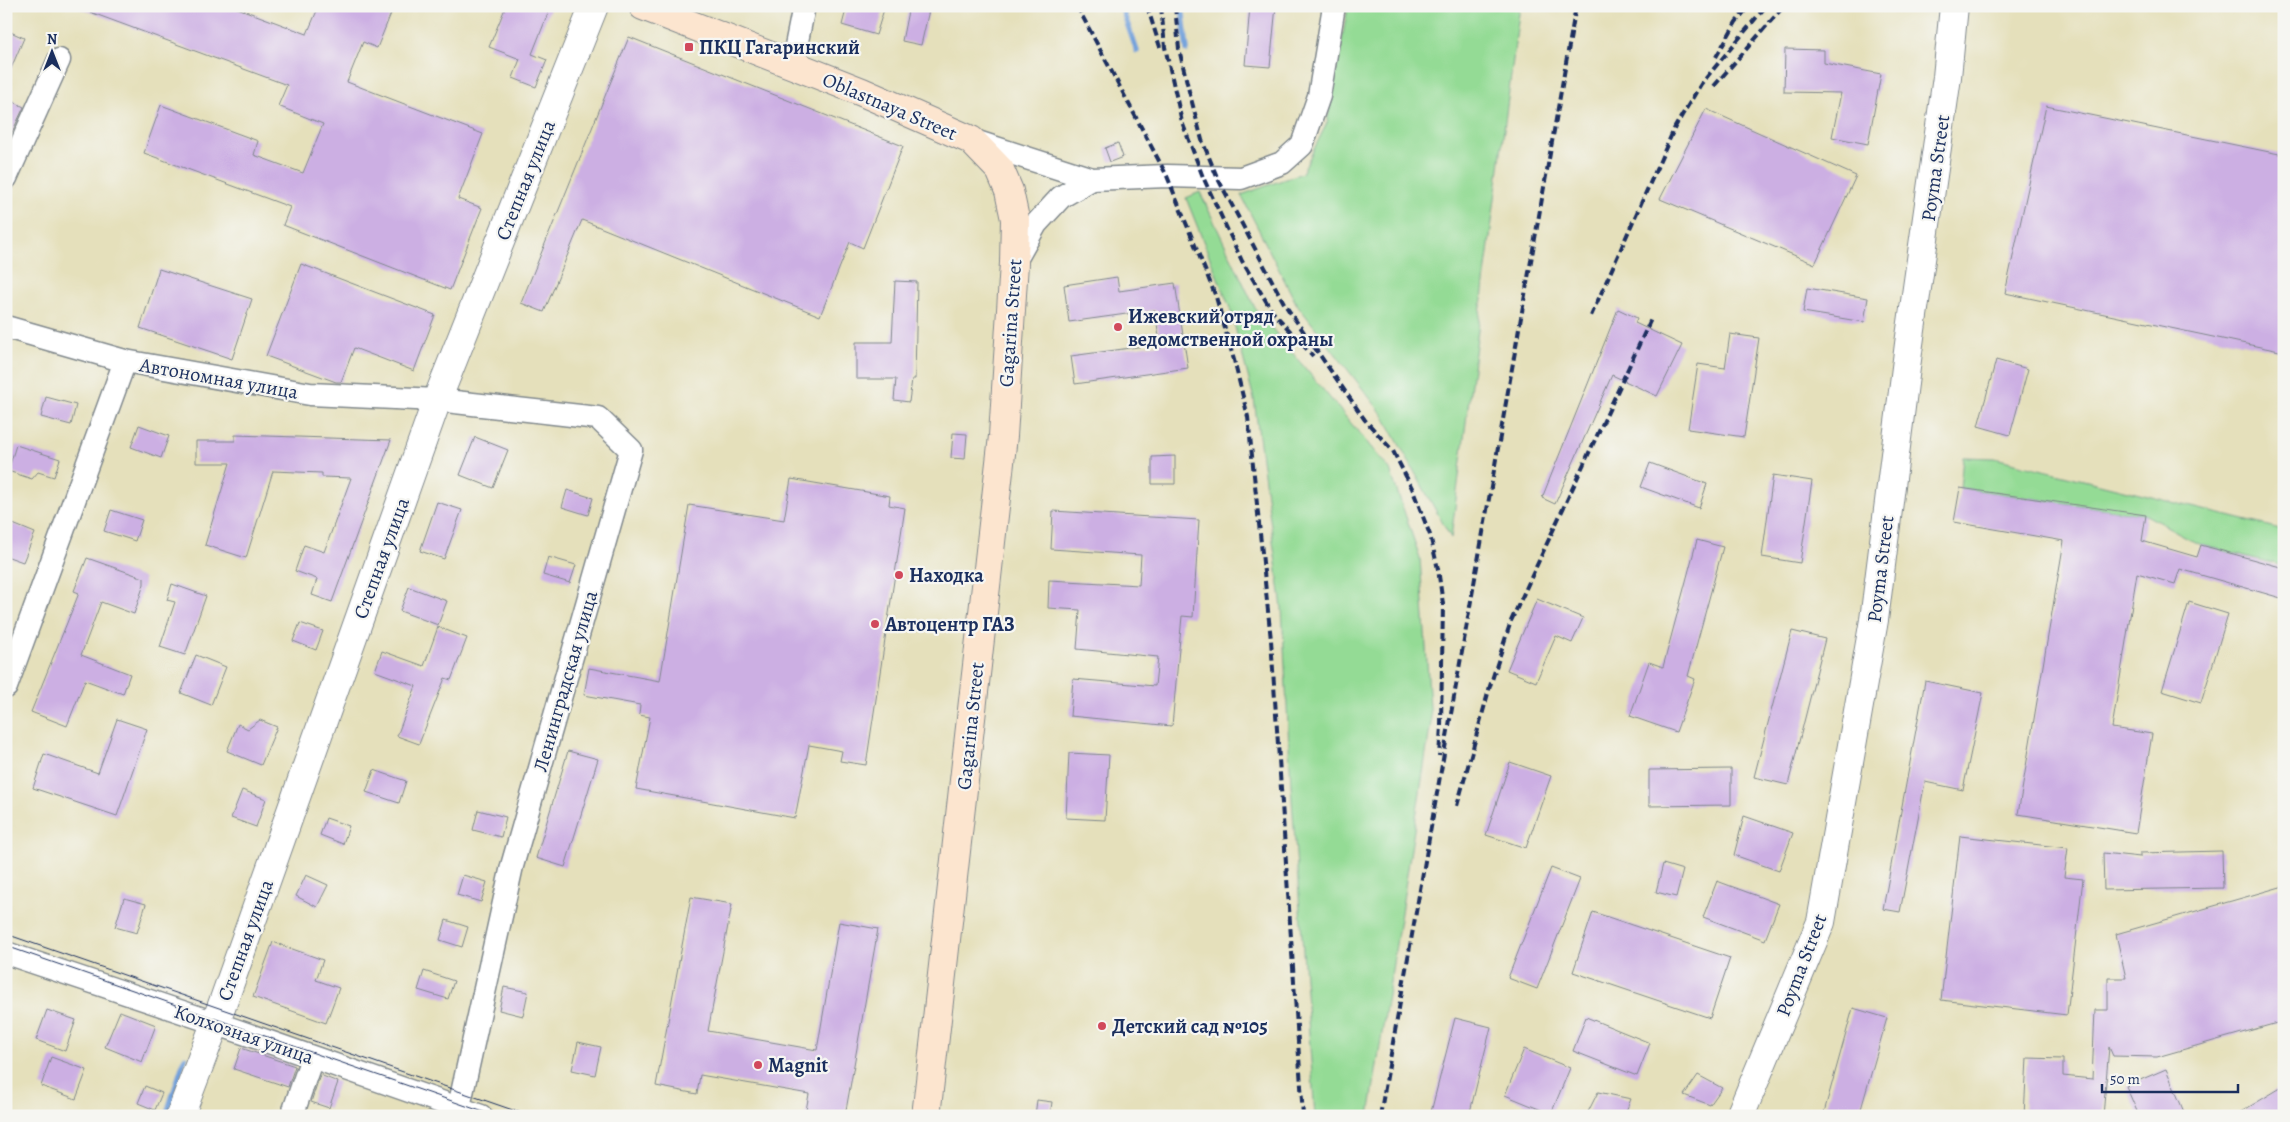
<svg xmlns="http://www.w3.org/2000/svg" width="2290" height="1122" viewBox="0 0 2290 1122" font-family="Alegreya,serif">
<rect width="100%" height="100%" fill="#f6f6f2"/>
<filter id="ink" filterUnits="userSpaceOnUse"><feTurbulence type="fractalNoise" baseFrequency=".02" numOctaves="2"/><feDisplacementMap in="SourceGraphic" scale="10" xChannelSelector="R" yChannelSelector="G"/><feConvolveMatrix kernelMatrix="1 2 1 2 8 2 1 2 1" color-interpolation-filters="sRGB"/></filter>
<filter id="wash" filterUnits="userSpaceOnUse"><feTurbulence type="fractalNoise" baseFrequency=".0096" numOctaves="4" result="noise"/><feDisplacementMap in="SourceGraphic" scale="20" xChannelSelector="R" yChannelSelector="G"/><feGaussianBlur stdDeviation="1.12" result="paint"/><feColorMatrix in="noise" values="0 0 0 0 0 0 0 0 0 0 0 0 0 0 0 0 0 1.4 0 .05"/><feComposite in="paint" operator="in"/></filter>
<g filter="url(#wash)">
<rect width="100%" height="100%" fill="#e5e0bb"/>
<!-- green -->
<g fill="#94db95" stroke="#58857a">
<polygon points="1348,6 1520,6 1451,538 1383,415 1296,303 1241,195 1302,173 1327,123"/>
<polygon points="1200,192 1255,308 1390,470 1420,558 1431,722 1369,1116 1315,1116 1291,786 1282,608 1254,399 1230,308 1186,198"/>
<polygon points="1963,457 1995,458 2284,530 2284,566 2201,545 2146,515 1960,488"/>
</g>
<g fill="none" stroke-linecap="round" stroke-linejoin="round">
<!-- stream -->
<g stroke="#72a1db" stroke-width="5.5">
<polyline points="1121,6 1137,51"/>
<polyline points="1182,6 1187,50"/>
<polyline points="166,1116 185,1058"/>
</g>
</g>
<g id="blocks">
<!-- building -->
<g fill="#ccafe3">
<polygon points="79,6 232,6 307,34 319,6 394,6 377,48 363,42 347,82 483,134 458,199 482,208 450,290 283,225 290,207 144,153 161,105 258,141 254,155 303,173 323,124 278,106 287,85 79,8"/>
<polygon points="506,6 551,6 532,54 547,60 536,87 513,78 520,59 489,47"/>
<polygon points="847,6 885,6 876,35 842,25"/>
<polygon points="909,6 930,6 921,45 902,41"/>
<polygon points="1250,6 1276,6 1270,67 1245,65"/>
<polygon points="6,30 24,38 6,80"/>
<polygon points="629,37 903,146 863,248 850,242 820,316 582,220 544,312 521,303"/>
<polygon points="1785,49 1824,50 1824,63 1881,74 1868,144 1832,137 1841,93 1784,92"/>
<polygon points="6,98 24,107 6,145"/>
<polygon points="2046,106 2284,155 2284,352 2005,293"/>
<polygon points="1706,109 1856,176 1815,264 1660,199"/>
<polygon points="1118,143 1123,157 1110,162 1105,148"/>
<polygon points="301,264 435,315 414,371 354,348 341,382 336,382 266,356"/>
<polygon points="159,269 252,299 232,359 140,328"/>
<polygon points="1117,277 1119,291 1175,283 1188,368 1075,384 1071,356 1160,344 1155,310 1069,322 1064,285"/>
<polygon points="895,281 917,282 915,379 912,379 909,402 894,400 896,379 856,379 856,342 892,342"/>
<polygon points="1807,288 1868,298 1864,322 1803,312"/>
<polygon points="1618,309 1637,318 1635,323 1682,345 1657,396 1612,375 1555,504 1542,498"/>
<polygon points="1730,334 1759,338 1744,437 1688,429 1698,364 1725,368"/>
<polygon points="1996,360 2028,369 2010,435 1978,426"/>
<polygon points="46,397 76,405 71,425 41,417"/>
<polygon points="139,425 169,436 161,458 131,447"/>
<polygon points="953,433 967,434 965,459 951,458"/>
<polygon points="235,435 391,440 332,602 312,595 317,579 295,571 304,545 324,552 351,478 322,477 322,473 273,471 246,558 205,545 230,463 196,463 196,441 235,441"/>
<polygon points="475,437 508,450 493,488 460,475"/>
<polygon points="16,445 60,459 54,477 38,472 32,479 8,471"/>
<polygon points="1175,456 1175,484 1152,484 1152,457"/>
<polygon points="1650,463 1707,484 1699,508 1641,487"/>
<polygon points="1773,475 1812,481 1800,563 1762,557"/>
<polygon points="791,479 890,496 889,505 905,508 866,765 840,761 842,751 809,745 795,818 636,789 650,717 639,715 640,705 584,695 589,668 660,681 689,505 784,520"/>
<polygon points="1960,488 2146,515 2142,541 2197,557 2201,545 2284,568 2284,590 2281,598 2180,569 2175,584 2137,573 2112,728 2152,734 2136,833 2018,814 2064,541 1954,522"/>
<polygon points="567,490 593,498 588,515 562,507"/>
<polygon points="437,502 462,510 444,559 420,551"/>
<polygon points="111,510 142,520 135,541 104,531"/>
<polygon points="1053,511 1199,520 1193,617 1182,616 1172,726 1070,716 1073,679 1155,686 1158,657 1077,649 1080,610 1048,608 1049,580 1139,585 1141,555 1051,549"/>
<polygon points="13,524 35,533 23,562 6,556 6,539"/>
<polygon points="1697,540 1723,547 1688,676 1695,679 1676,732 1630,716 1649,662 1663,667"/>
<polygon points="548,557 576,565 570,583 543,575"/>
<polygon points="87,558 144,578 144,584 134,614 101,602 81,655 130,674 123,694 85,680 67,726 31,712 79,593 74,591"/>
<polygon points="172,584 206,596 185,655 160,647 175,602 167,600"/>
<polygon points="409,587 447,601 438,625 400,611"/>
<polygon points="1537,599 1583,618 1572,643 1556,636 1536,682 1507,670"/>
<polygon points="2189,602 2228,614 2201,703 2162,691"/>
<polygon points="300,623 323,631 316,650 293,641"/>
<polygon points="438,627 467,638 451,680 445,678 419,744 397,736 416,686 375,671 382,651 424,666"/>
<polygon points="1792,631 1825,639 1788,785 1754,777"/>
<polygon points="196,655 226,667 211,705 181,693"/>
<polygon points="1925,681 1983,693 1963,790 1925,782 1900,912 1883,909"/>
<polygon points="117,719 147,729 117,816 33,788 44,754 98,773"/>
<polygon points="260,720 277,727 261,765 227,751 238,724 248,729"/>
<polygon points="568,751 598,759 565,867 536,858"/>
<polygon points="1069,753 1109,755 1105,820 1066,818"/>
<polygon points="1510,762 1551,776 1526,848 1486,835"/>
<polygon points="1731,769 1731,805 1649,806 1649,770"/>
<polygon points="374,770 406,781 399,803 366,792"/>
<polygon points="242,790 266,799 256,827 231,818"/>
<polygon points="478,810 506,817 501,837 473,830"/>
<polygon points="1744,816 1793,833 1779,871 1734,855"/>
<polygon points="326,818 349,826 343,844 320,835"/>
<polygon points="1960,836 2068,848 2064,877 2083,879 2067,1015 1941,1000"/>
<polygon points="2222,851 2223,888 2104,890 2103,853 2140,857 2140,853"/>
<polygon points="1663,864 1683,870 1676,897 1656,892"/>
<polygon points="1551,868 1580,879 1537,989 1508,978"/>
<polygon points="306,875 328,885 317,907 296,896"/>
<polygon points="463,875 487,882 481,902 457,895"/>
<polygon points="1717,881 1779,904 1765,940 1703,917"/>
<polygon points="2284,886 2284,1021 2157,1057 2113,1056 2109,1047 2103,1116 2024,1116 2027,1058 2063,1059 2063,1076 2092,1079 2095,1010 2108,1010 2108,978 2126,978 2116,934"/>
<polygon points="691,897 732,904 708,1031 817,1050 839,922 878,929 845,1116 805,1116 809,1094 700,1075 697,1094 656,1086"/>
<polygon points="124,898 146,904 137,933 115,927"/>
<polygon points="1593,912 1730,958 1710,1018 1573,972"/>
<polygon points="446,920 468,927 462,947 440,940"/>
<polygon points="273,942 323,960 316,980 339,988 326,1023 253,997"/>
<polygon points="424,971 454,981 448,999 418,990"/>
<polygon points="504,987 528,992 523,1016 499,1010"/>
<polygon points="1853,1008 1887,1018 1859,1116 1823,1116"/>
<polygon points="47,1010 76,1020 65,1051 36,1040"/>
<polygon points="120,1011 156,1025 142,1062 105,1047"/>
<polygon points="1586,1017 1650,1043 1637,1076 1573,1051"/>
<polygon points="1455,1018 1491,1027 1469,1116 1430,1116"/>
<polygon points="578,1042 601,1047 595,1075 572,1070"/>
<polygon points="241,1048 295,1066 288,1087 234,1069"/>
<polygon points="1524,1049 1570,1068 1551,1114 1505,1095"/>
<polygon points="51,1057 87,1070 76,1099 41,1086"/>
<polygon points="2166,1069 2184,1112 2175,1116 2139,1116 2126,1086"/>
<polygon points="320,1075 338,1082 329,1108 311,1102"/>
<polygon points="1698,1075 1722,1088 1710,1105 1684,1095"/>
<polygon points="145,1086 162,1093 155,1110 138,1103"/>
<polygon points="2284,1086 2284,1116 2234,1116"/>
<polygon points="1598,1092 1631,1099 1624,1116 1586,1116"/>
<polygon points="1037,1100 1052,1102 1050,1116 1035,1116"/>
</g>
</g>
</g>
<g filter="url(#ink)">
<use href="#blocks" fill-opacity="0" stroke="#80888c" stroke-width="1"/>
<g fill="none" stroke-linecap="round" stroke-linejoin="round">
<!-- minor casing -->
<g stroke="#80888c" stroke-width="25">
<g id="minor">
<polyline points="792,66 804,6"/>
<polyline points="971,140 1092,179 1167,176 1241,178 1282,163 1302,145 1319,96 1334,6"/>
<polyline points="6,178 59,60"/>
<polyline points="1014,263 1036,224 1061,197 1092,179"/>
<polyline points="6,327 125,361 310,394 437,400 598,418 631,450 512,866 457,1116"/>
<polyline points="6,687 125,361"/>
<polyline points="6,953 215,1023 481,1116"/>
<polyline points="292,1116 312,1058"/>
</g>
</g>
<!-- tertiary casing -->
<g stroke="#80888c" stroke-width="30">
<g id="tertiary">
<polyline points="180,1116 221,1008 437,400 594,6"/>
<polyline points="1740,1116 1821,922 1874,620 1909,344 1947,77 1954,6"/>
</g>
</g>
<!-- secondary casing -->
<g stroke="#80888c" stroke-width="30">
<polyline id="secondary" points="643,6 862,92 971,140 1000,170 1009,191 1015,219 1014,263 1003,436 926,1116"/>
</g>
<!-- minor -->
<use href="#minor" stroke="#fff" stroke-width="22"/>
<!-- tertiary -->
<use href="#tertiary" stroke="#fff" stroke-width="28"/>
<!-- secondary -->
<use href="#secondary" stroke="#fce5cf" stroke-width="28"/>
<!-- tram -->
<g stroke="#1b2f5e" stroke-width="1">
<polyline points="6,934 530,1116"/>
<polyline points="6,946 495,1116"/>
</g>
<!-- rail -->
<g stroke="#1b2f5e" stroke-width="4" stroke-dasharray="8 4" stroke-linecap="butt">
<polyline points="1077,6 1167,176 1216,297 1234,360 1248,417 1271,640 1303,1116"/>
<polyline points="1147,6 1160,47"/>
<polyline points="1161,6 1165,47 1182,122 1203,177 1242,261 1272,311 1313,356"/>
<polyline points="1175,6 1179,49 1189,91 1202,140 1217,177 1285,305 1365,420 1393,451 1412,488 1430,535 1438,569 1443,604 1441,726 1439,756"/>
<polyline points="1716,57 1736,22 1749,6"/>
<polyline points="1714,86 1784,6"/>
<polyline points="1591,316 1675,127 1701,84 1766,6"/>
<polyline points="1457,806 1490,686 1511,621 1651,319"/>
<polyline points="1380,1116 1576,6"/>
</g>
</g>
</g>
<!-- markers -->
<g fill="#d1495b" stroke="#f6f6f2" stroke-width="2">
<rect x="684" y="42" width="10" height="10" rx="2.5"/>
<circle cx="1118" cy="327" r="5"/>
<circle cx="899" cy="575" r="5"/>
<circle cx="875" cy="624" r="5"/>
<circle cx="1102" cy="1026" r="5"/>
<circle cx="758" cy="1065" r="5"/>
</g>
<g text-anchor="middle" stroke-width="4.5" stroke-linejoin="round" paint-order="stroke">
<!-- poi labels -->
<g font-size="20" font-weight="bold" fill="#1b2f5e" stroke="#f6f6f2" text-anchor="start">
<text x="699" y="54">ПКЦ Гагаринский</text>
<text x="1128" y="323">Ижевский отряд<tspan x="1128" dy="23">ведомственной охраны</tspan></text>
<text x="909" y="582">Находка</text>
<text x="885" y="631">Автоцентр ГАЗ</text>
<text x="1112" y="1033">Детский сад №105</text>
<text x="768" y="1072">Magnit</text>
</g>
<!-- street labels -->
<g font-size="20" fill="#1b2f5e" stroke="#f6f6f2">
<text transform="translate(890 106) rotate(23)" y="7">Oblastnaya Street</text>
<text transform="translate(1935 168) rotate(-82)" y="7">Poyma Street</text>
<text transform="translate(525 180) rotate(-68)" y="7">Степная улица</text>
<text transform="translate(1010 323) rotate(-86)" y="7">Gagarina Street</text>
<text transform="translate(219 378) rotate(10)" y="7">Автономная улица</text>
<text transform="translate(381 558) rotate(-70)" y="7">Степная улица</text>
<text transform="translate(1880 569) rotate(-83)" y="7">Poyma Street</text>
<text transform="translate(565 681) rotate(-74)" y="7">Ленинградская улица</text>
<text transform="translate(970 726) rotate(-84)" y="7">Gagarina Street</text>
<text transform="translate(245 940) rotate(-70)" y="7">Степная улица</text>
<text transform="translate(1801 965) rotate(-69)" y="7">Poyma Street</text>
<text transform="translate(244 1034) rotate(19)" y="7">Колхозная улица</text>
</g>
</g>
<!-- margin -->
<rect width="2290" height="1122" fill="none" stroke="#f6f6f2" stroke-width="25"/>
<!-- north arrow -->
<g transform="translate(52 52)" stroke="#f6f6f2" stroke-width="4" paint-order="stroke">
<path d="M0-4L9 19L0 12L-9 19Z" fill="#1b2f5e"/>
<text y="-8" font-size="14" font-weight="bold" text-anchor="middle" fill="#1b2f5e">N</text>
</g>
<!-- scale -->
<path d="M2102 1084v8h136v-8" fill="none" stroke="#1b2f5e" stroke-width="2.5"/>
<text x="2110" y="1084" font-size="15" fill="#1b2f5e" stroke="#f6f6f2" stroke-width="4" paint-order="stroke">50 m</text>
</svg>
